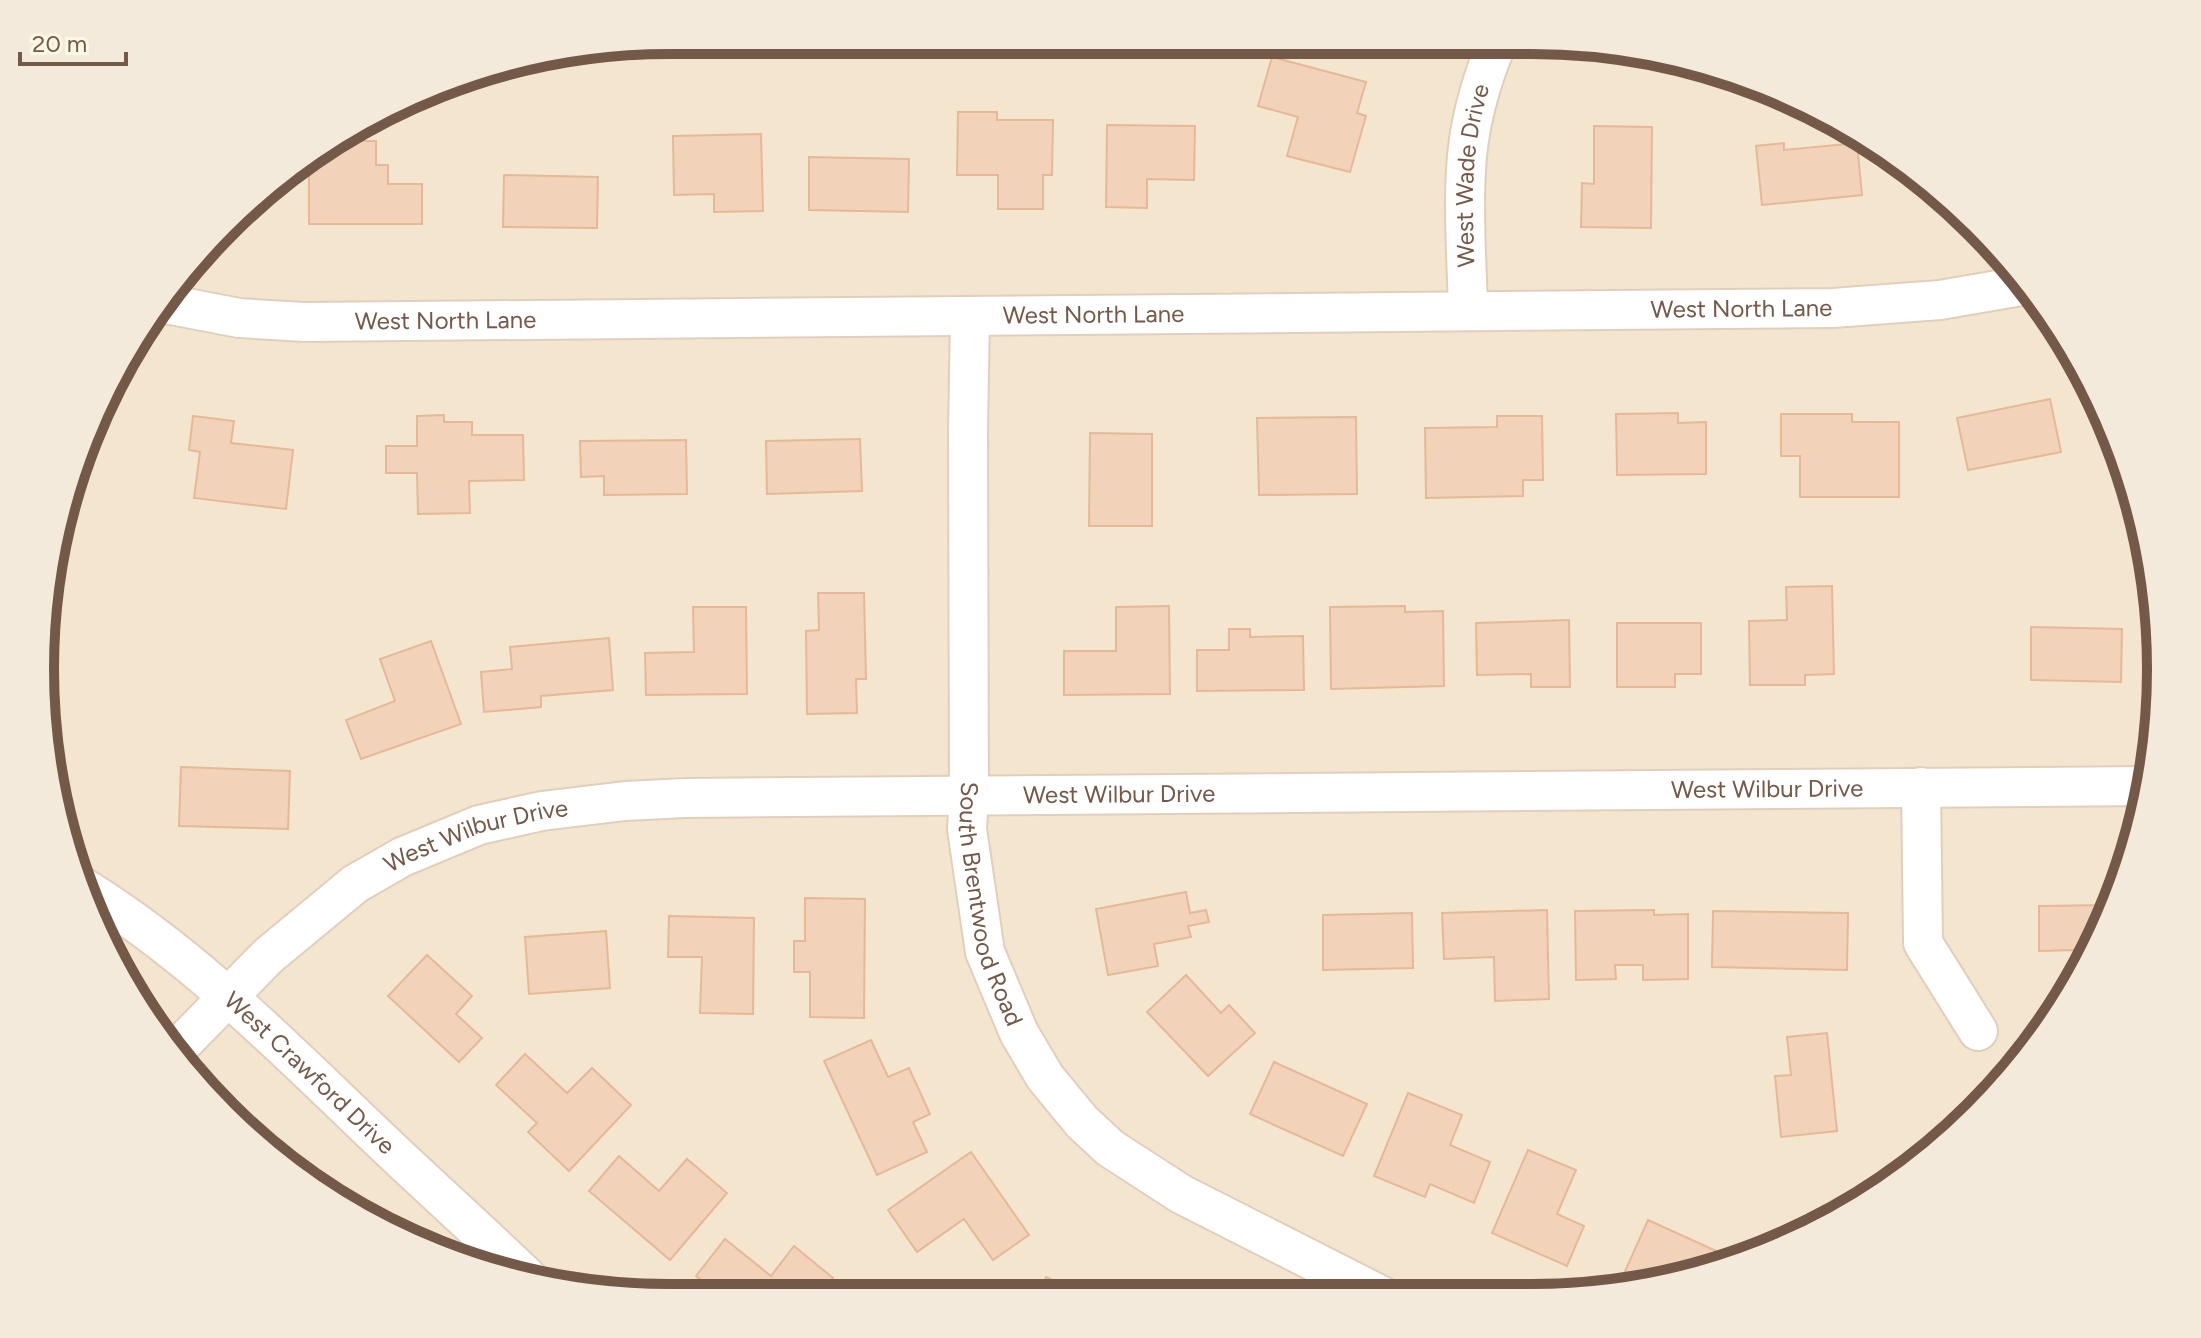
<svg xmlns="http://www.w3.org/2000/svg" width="2201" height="1338" viewBox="0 0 2201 1338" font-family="Figtree,sans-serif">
<rect width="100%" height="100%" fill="#fcf3e1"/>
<!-- residential -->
<polygon fill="#f4e5cf" points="669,40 1614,45 1772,88 1915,170 2005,254 2076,354 2127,466 2156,586 2160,710 2140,831 2096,947 2031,1052 1946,1142 1846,1214 1695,1276 1574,1297 587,1293 429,1250 286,1168 170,1052 73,871 40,669 73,467 170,286 286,170 467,73"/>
<!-- building -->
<g fill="#f2d2b8" stroke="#e5b998" stroke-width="2">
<polygon points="1272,57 1366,82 1357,113 1366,116 1350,172 1287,156 1298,117 1258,106"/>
<polygon points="958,112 997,112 997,120 1053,120 1052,175 1043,175 1043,209 998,209 998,175 957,175"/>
<polygon points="1107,125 1195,126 1194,180 1147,179 1147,208 1106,207"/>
<polygon points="1594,126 1652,127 1651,228 1581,227 1582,183 1594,184"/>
<polygon points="761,134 763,211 714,212 714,194 674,195 673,136"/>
<polygon points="341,141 376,141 376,165 388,165 388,184 422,184 422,224 309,224 309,162 327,162 327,148"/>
<polygon points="1784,143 1784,150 1857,143 1862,195 1762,205 1756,146"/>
<polygon points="809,157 909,159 908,212 809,210"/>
<polygon points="504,175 598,177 597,228 503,227"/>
<polygon points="2050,399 2061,452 1968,470 1957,418"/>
<polygon points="1678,413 1678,423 1706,422 1706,474 1617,475 1616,414"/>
<polygon points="1781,414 1852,414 1852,422 1899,422 1899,497 1800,497 1800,456 1781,456"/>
<polygon points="444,415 444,422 472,422 472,435 523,435 524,480 469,481 470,513 418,514 417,473 386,473 386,446 417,446 417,416"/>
<polygon points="193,416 234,421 231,443 293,450 286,509 194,498 200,452 189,450"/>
<polygon points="1497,416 1542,416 1543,480 1523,480 1523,496 1426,498 1425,428 1497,427"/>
<polygon points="1356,417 1357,494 1259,495 1257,418"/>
<polygon points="1090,433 1152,434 1152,526 1089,526"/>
<polygon points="860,439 862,491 767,494 766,441"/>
<polygon points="686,440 687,494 604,495 604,476 581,477 580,441"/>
<polygon points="1832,586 1834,674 1805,675 1805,685 1750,685 1749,621 1787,620 1786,587"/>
<polygon points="818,593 864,593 866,679 856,679 857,713 807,714 806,631 819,630"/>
<polygon points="1169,606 1170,694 1064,695 1064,651 1116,651 1116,607"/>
<polygon points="1405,606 1405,612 1443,611 1444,686 1331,689 1330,607"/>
<polygon points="693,607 746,607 747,694 646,695 645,653 694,652"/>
<polygon points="1569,620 1570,687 1531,687 1531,674 1477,675 1476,623"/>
<polygon points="1617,623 1701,623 1701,674 1675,674 1675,687 1617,687"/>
<polygon points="2031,627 2122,629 2121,682 2031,680"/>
<polygon points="1229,629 1250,629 1250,637 1303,636 1304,690 1197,691 1197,650 1229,650"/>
<polygon points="2153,637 2157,637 2159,683 2154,683"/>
<polygon points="609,638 613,690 541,696 541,707 484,712 481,672 512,669 510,647"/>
<polygon points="431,641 461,724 361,759 346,720 395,701 380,659"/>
<polygon points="181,767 290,771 288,829 179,826"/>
<polygon points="1186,892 1190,913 1206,910 1209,922 1188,926 1191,937 1154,944 1158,966 1108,975 1096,909"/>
<polygon points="805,898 865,899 864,1018 810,1017 810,972 794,972 794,941 805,941"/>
<polygon points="2112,905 2096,947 2086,963 2075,963 2075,950 2039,951 2039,906"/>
<polygon points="1547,910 1549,999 1495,1001 1494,957 1444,959 1442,913"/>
<polygon points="1654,910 1654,915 1688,914 1688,979 1643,980 1643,965 1615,965 1616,979 1576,980 1575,911"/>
<polygon points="1713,911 1848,913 1847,970 1712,967"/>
<polygon points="1412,913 1413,968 1323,970 1323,915"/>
<polygon points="669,916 754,918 753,1014 700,1013 702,957 668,957"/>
<polygon points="606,931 610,988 529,994 525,937"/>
<polygon points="427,955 472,996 456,1014 482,1038 459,1062 388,996"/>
<polygon points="1186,975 1221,1013 1229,1005 1255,1033 1208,1076 1147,1012"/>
<polygon points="1827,1033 1837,1131 1781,1137 1775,1076 1791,1075 1787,1037"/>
<polygon points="871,1040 888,1077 909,1068 930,1114 913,1122 927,1152 877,1175 824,1061"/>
<polygon points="525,1054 567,1093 592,1068 631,1105 569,1171 528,1132 537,1123 496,1085"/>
<polygon points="1274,1062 1367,1104 1343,1156 1250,1114"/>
<polygon points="1408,1093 1462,1115 1450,1145 1490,1162 1474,1203 1430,1184 1425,1197 1374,1176"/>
<polygon points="1528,1150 1576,1170 1557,1214 1584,1226 1567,1266 1492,1233"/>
<polygon points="971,1152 1029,1235 993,1260 964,1219 917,1252 888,1210"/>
<polygon points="619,1156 659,1191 687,1159 727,1193 670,1260 589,1191"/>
<polygon points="1887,1174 1896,1178 1880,1190"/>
<polygon points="1648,1220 1736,1260 1695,1276 1617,1289"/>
<polygon points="725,1239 771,1276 794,1246 833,1278 820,1294 718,1293 696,1276"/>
<polygon points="1046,1277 1084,1295 1039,1294"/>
</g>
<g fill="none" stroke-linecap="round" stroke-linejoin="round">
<!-- minor casing -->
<g stroke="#e1cfbd" stroke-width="42">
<g id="minor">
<path id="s1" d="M161,303L239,318L304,322L1833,308L1940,300L2027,285"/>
<path id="s2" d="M1468,311C1467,264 1463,217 1466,170C1468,127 1480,84 1496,45"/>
<path id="s3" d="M970,317L968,431L969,797L967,829L985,952L1019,1033L1045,1077L1082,1122L1110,1148L1181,1194L1382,1296"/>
<polyline points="1921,787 1923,943 1978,1031"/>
<path id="s4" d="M81,886C190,953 280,1044 372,1132C423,1181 476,1228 527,1277"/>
<path id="s5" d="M172,1054L268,956L355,884L402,857L479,825L542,811L625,801L685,798L2147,786"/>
</g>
</g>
<!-- minor -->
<use href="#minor" stroke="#fff" stroke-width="38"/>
</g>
<g text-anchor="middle" stroke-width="8" stroke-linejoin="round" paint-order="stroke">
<!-- street labels -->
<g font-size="24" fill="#745948" stroke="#fff7e8">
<text dy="8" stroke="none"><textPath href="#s2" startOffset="136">West Wade Drive</textPath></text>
<text dy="8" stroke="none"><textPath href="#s1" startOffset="1582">West North Lane</textPath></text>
<text dy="8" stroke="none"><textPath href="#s1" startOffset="934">West North Lane</textPath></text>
<text dy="8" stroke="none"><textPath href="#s1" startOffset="286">West North Lane</textPath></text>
<text dy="8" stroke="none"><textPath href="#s5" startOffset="1678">West Wilbur Drive</textPath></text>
<text dy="8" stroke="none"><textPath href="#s5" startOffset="1030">West Wilbur Drive</textPath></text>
<text dy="8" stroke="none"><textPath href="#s5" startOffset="382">West Wilbur Drive</textPath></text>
<text dy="8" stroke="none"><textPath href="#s3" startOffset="590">South Brentwood Road</textPath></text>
<text dy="8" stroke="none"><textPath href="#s4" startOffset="296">West Crawford Drive</textPath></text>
</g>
</g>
<!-- crop -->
<path d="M0 0H2201V1338H0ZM669 54H1532A615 615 0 0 1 2147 669V669A615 615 0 0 1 1532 1284H669A615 615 0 0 1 54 669V669A615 615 0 0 1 669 54Z" fill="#f4eadb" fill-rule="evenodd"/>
<path fill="none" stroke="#745948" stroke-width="10" d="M669 54H1532A615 615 0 0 1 2147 669V669A615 615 0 0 1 1532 1284H669A615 615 0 0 1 54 669V669A615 615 0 0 1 669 54Z"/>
<!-- scale -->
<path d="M20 52v12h106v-12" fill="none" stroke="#745948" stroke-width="4"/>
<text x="32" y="52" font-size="24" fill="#745948" stroke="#fff7e8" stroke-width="6" paint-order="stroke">20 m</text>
</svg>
